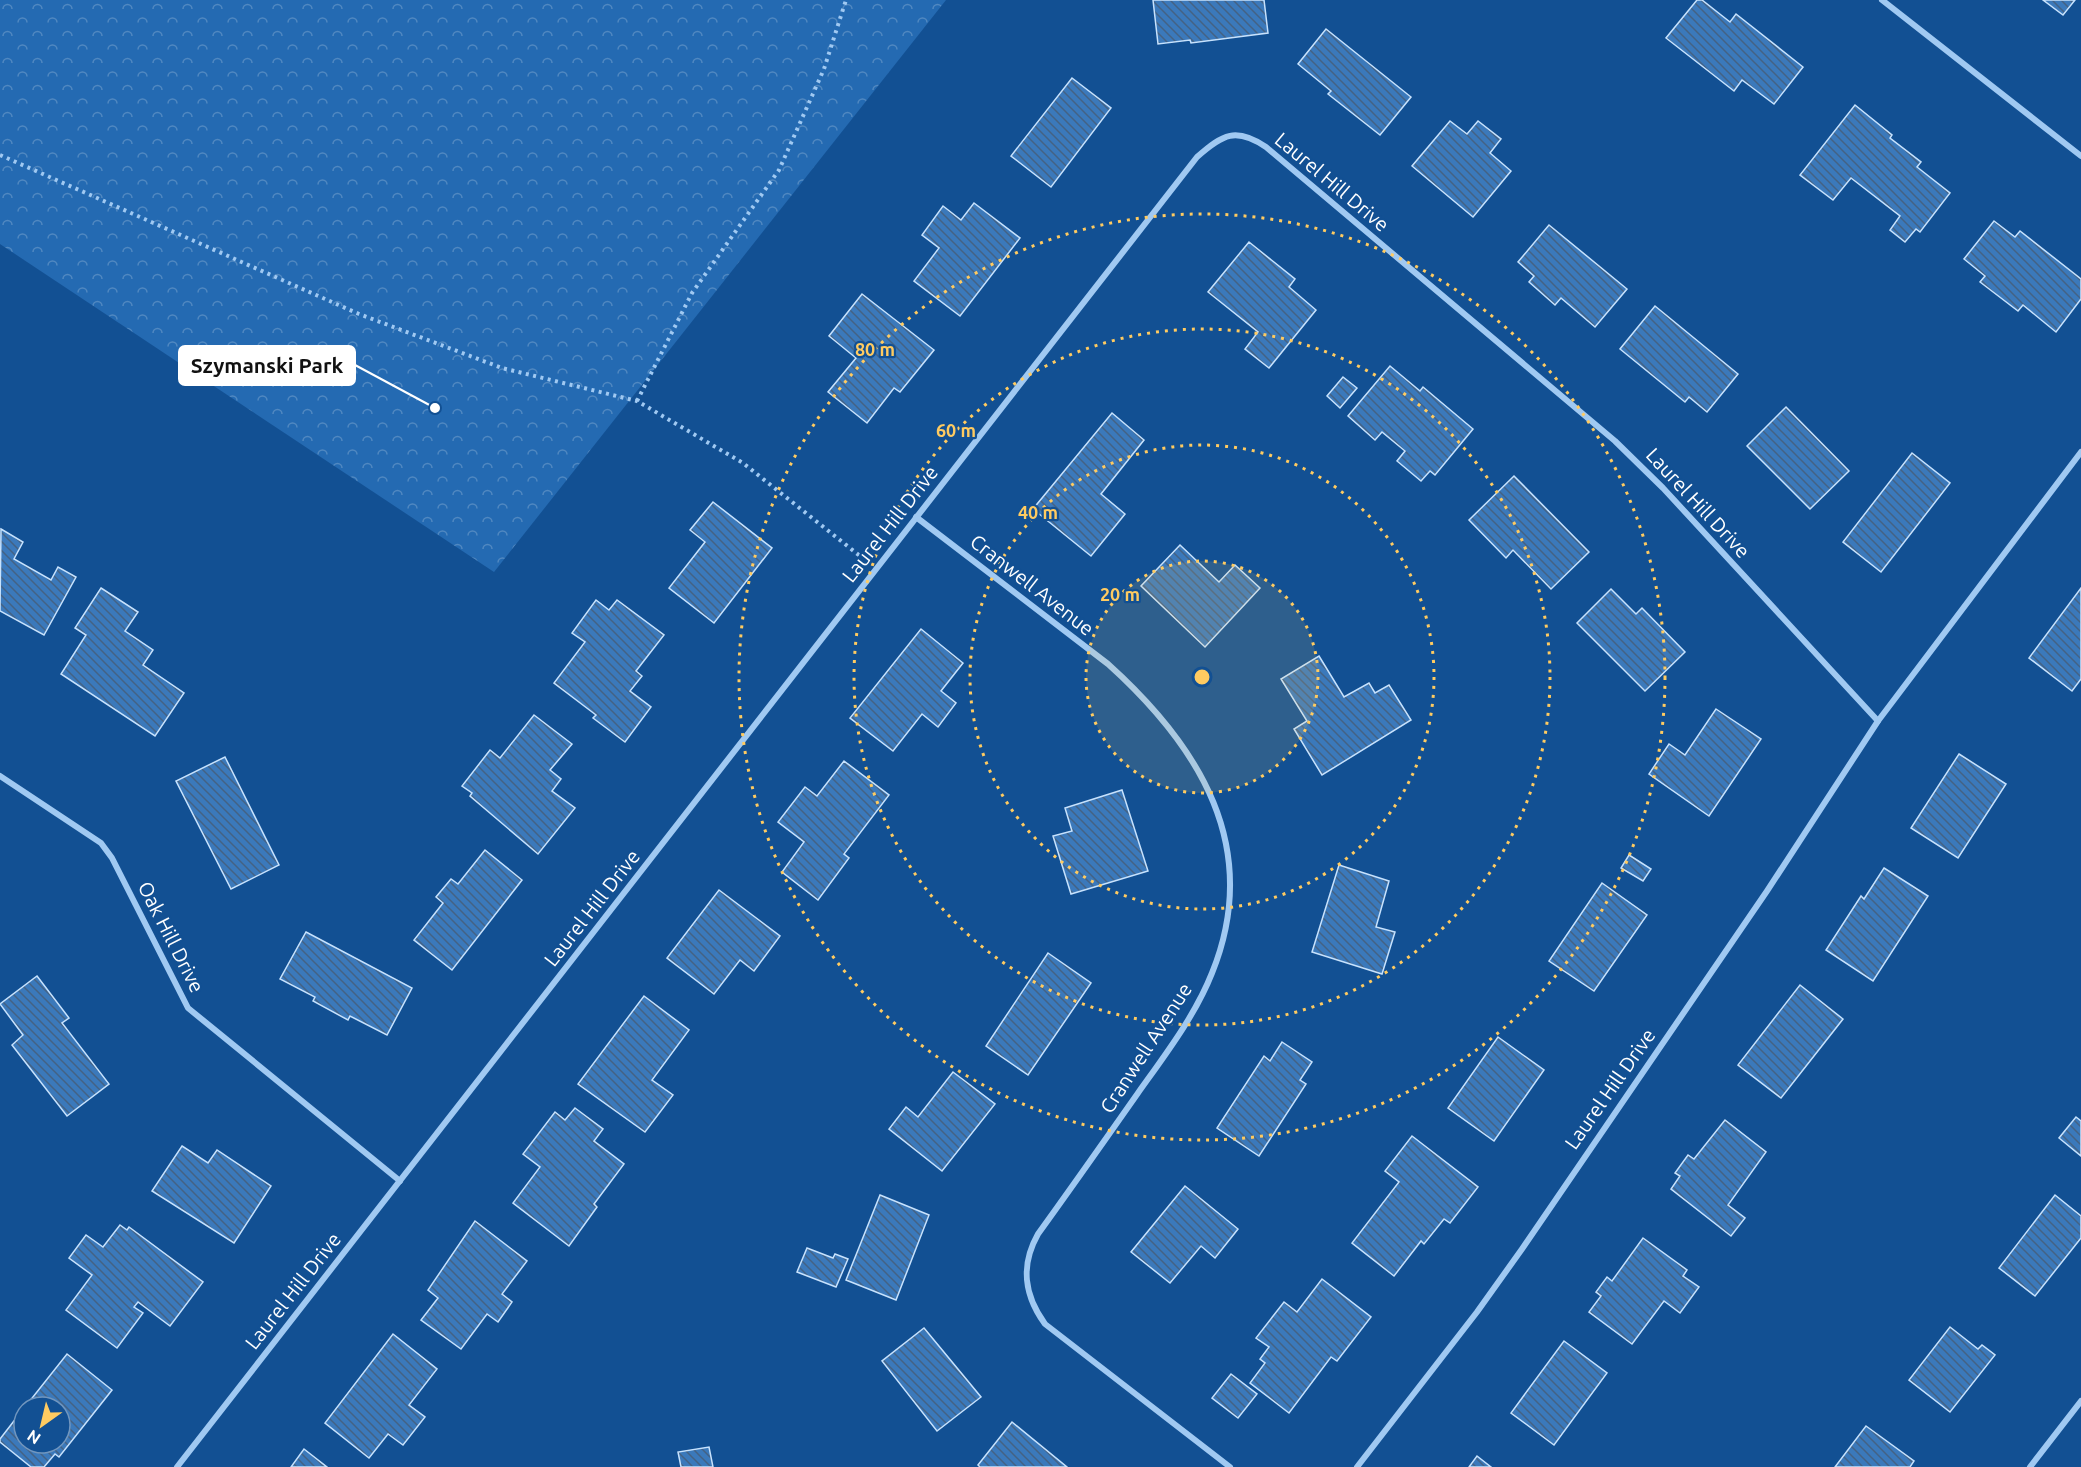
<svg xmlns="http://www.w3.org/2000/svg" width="2081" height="1467" viewBox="0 0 2081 1467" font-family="Ubuntu,sans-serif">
<defs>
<pattern id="park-crowns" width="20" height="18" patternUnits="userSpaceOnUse" patternTransform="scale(1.5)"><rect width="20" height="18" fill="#246ab2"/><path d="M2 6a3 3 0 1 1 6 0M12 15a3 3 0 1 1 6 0" fill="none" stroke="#5088c1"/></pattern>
<pattern id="building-back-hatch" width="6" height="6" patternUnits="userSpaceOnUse" patternTransform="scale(1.5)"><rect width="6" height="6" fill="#3b79bb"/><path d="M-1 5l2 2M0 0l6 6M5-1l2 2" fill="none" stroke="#446284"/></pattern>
</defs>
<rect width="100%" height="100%" fill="#125093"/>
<!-- park -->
<polygon fill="url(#park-crowns)" points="0,0 946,0 494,572 0,244"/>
<!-- building -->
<g fill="url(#building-back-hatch)" stroke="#c7e2fd" stroke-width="1.5">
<polygon points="1153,0 1264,0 1268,33 1191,43 1190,40 1158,44"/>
<polygon points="1697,0 1702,0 1730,22 1736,14 1803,67 1774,104 1742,80 1734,91 1666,38"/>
<polygon points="2043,0 2075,0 2063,15"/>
<polygon points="1326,29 1411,97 1380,135 1328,94 1331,91 1298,64"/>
<polygon points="1072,78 1111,108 1051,187 1011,156"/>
<polygon points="1855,105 1892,135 1890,138 1921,162 1917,167 1950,193 1920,232 1916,229 1905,242 1890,230 1900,216 1851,178 1833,200 1800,175"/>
<polygon points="1450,121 1467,134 1478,121 1501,139 1490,153 1511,171 1473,217 1412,166"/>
<polygon points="974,203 1020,238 960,316 914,281 939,248 922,235 943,206 961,220"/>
<polygon points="1994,221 2015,237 2020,231 2081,279 2081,299 2056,332 2023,305 2018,311 1980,282 1985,276 1964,259"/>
<polygon points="1549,225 1627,289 1595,327 1561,298 1555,305 1529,282 1534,276 1518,262"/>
<polygon points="1249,242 1295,279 1289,287 1316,310 1269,368 1245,349 1258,332 1208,292"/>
<polygon points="862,294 934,350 900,392 894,388 867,423 828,392 856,358 829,336"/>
<polygon points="1655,306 1738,374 1707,412 1689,397 1685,402 1620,349"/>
<polygon points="1390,366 1420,391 1423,387 1473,429 1435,475 1430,471 1421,481 1397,461 1405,451 1382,432 1375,440 1348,416"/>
<polygon points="1343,377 1357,388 1340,408 1327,396"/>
<polygon points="1786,407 1849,471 1810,509 1747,446"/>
<polygon points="1112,413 1144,440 1101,494 1125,514 1091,556 1033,509"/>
<polygon points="1912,453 1950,483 1881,572 1843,542"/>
<polygon points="1514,476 1589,552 1551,589 1513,550 1506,558 1469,520"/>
<polygon points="713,502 772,548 714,623 669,588 705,542 690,530"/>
<polygon points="1,529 23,542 14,559 51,580 58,567 76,577 44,635 0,611"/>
<polygon points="1180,545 1219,582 1235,565 1260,588 1205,647 1141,586"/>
<polygon points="101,588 138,612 125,631 153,650 143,665 184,693 155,736 61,674 86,635 75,628"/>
<polygon points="2081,588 2081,679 2072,691 2029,658"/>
<polygon points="1611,589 1636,614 1642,608 1685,652 1645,691 1577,623"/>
<polygon points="596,600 609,610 617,600 664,635 636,671 642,676 630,691 651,707 625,742 593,718 596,715 554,683 585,642 572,633"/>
<polygon points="921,629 963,663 941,691 956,703 938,727 922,714 893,751 850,718"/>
<polygon points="1319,656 1344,697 1369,683 1375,693 1389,685 1411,720 1322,775 1294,729 1307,721 1281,679"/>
<polygon points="1716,709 1761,739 1709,816 1649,774 1669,744 1685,755"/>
<polygon points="534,715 572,744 550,770 561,779 552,791 575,808 538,854 470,796 472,793 462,786 490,750 500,758"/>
<polygon points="1959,754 2006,784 1958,858 1911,828"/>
<polygon points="225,757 279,865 231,889 176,781"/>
<polygon points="844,761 889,795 844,854 849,858 818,900 782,872 804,842 778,822 805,787 817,796"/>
<polygon points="1122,790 1148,871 1071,894 1053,836 1072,831 1065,808"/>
<polygon points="485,850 522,880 452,970 414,940 443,903 436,897 451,879 458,884"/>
<polygon points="1629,855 1651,869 1643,881 1621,868"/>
<polygon points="1339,865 1389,881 1376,927 1395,932 1382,974 1312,952"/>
<polygon points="1884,868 1928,896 1873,981 1826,950 1861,896 1864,899"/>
<polygon points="1602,883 1647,915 1594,991 1549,961"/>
<polygon points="719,890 780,936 754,971 740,960 714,994 667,958"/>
<polygon points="306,932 412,988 387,1035 350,1016 348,1020 313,1001 315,997 280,979"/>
<polygon points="1048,953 1091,983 1028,1075 986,1046"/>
<polygon points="37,976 69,1018 62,1023 109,1084 67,1116 12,1045 23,1035 0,1004"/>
<polygon points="1800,985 1843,1019 1781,1098 1738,1065"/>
<polygon points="644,996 689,1030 652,1080 673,1095 645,1132 578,1084"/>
<polygon points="1498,1037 1544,1070 1494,1141 1448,1108"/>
<polygon points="1282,1042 1312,1062 1300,1080 1306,1084 1259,1156 1217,1128 1264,1056 1270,1061"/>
<polygon points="953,1072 995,1104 942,1171 889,1129 906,1107 918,1117"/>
<polygon points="575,1108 603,1129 594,1141 624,1164 594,1204 597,1207 569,1246 513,1203 540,1167 523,1154 555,1112 565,1120"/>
<polygon points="2076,1117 2081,1121 2081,1156 2059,1138"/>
<polygon points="1725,1120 1766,1152 1728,1205 1745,1218 1731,1236 1671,1189 1680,1176 1675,1173 1688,1155 1694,1159"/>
<polygon points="1412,1136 1478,1187 1450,1223 1444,1219 1424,1244 1421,1241 1394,1276 1352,1243 1399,1182 1385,1171"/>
<polygon points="182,1146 208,1163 217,1150 271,1186 234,1243 152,1191"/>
<polygon points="1185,1186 1238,1229 1215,1258 1201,1246 1170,1283 1131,1252"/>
<polygon points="880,1195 929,1215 896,1300 846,1280"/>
<polygon points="2055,1195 2081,1216 2081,1238 2035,1296 1999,1268"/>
<polygon points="475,1221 527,1261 502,1294 512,1302 498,1322 487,1314 461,1349 421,1320 438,1298 428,1290"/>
<polygon points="120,1225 127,1230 129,1227 203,1282 170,1326 138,1302 134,1307 143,1313 117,1348 66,1310 92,1275 69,1258 86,1235 103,1247"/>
<polygon points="1643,1238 1687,1270 1683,1276 1699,1287 1680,1313 1664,1301 1632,1344 1589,1312 1601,1296 1596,1292 1607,1277 1612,1281"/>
<polygon points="807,1248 833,1258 835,1254 848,1259 836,1287 797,1272"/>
<polygon points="1322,1279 1371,1317 1337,1361 1331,1357 1289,1413 1250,1383 1265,1363 1260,1359 1269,1347 1256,1338 1284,1302 1297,1312"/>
<polygon points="1950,1327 1978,1349 1982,1345 1995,1355 1950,1412 1909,1380"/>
<polygon points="924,1328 981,1397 937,1431 882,1361"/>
<polygon points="393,1334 437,1369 409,1405 425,1417 403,1445 388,1434 369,1458 325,1423"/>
<polygon points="1564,1341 1607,1373 1554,1445 1511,1413"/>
<polygon points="67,1354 112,1390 59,1457 55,1454 44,1467 31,1467 0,1442 0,1439 24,1408 24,1443 60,1443 60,1407 25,1407"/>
<polygon points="1231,1374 1257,1394 1238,1418 1212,1398"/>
<polygon points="1012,1422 1067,1467 980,1467 978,1465"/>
<polygon points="1866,1426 1914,1461 1910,1467 1835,1467"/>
<polygon points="709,1447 713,1467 681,1467 678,1452"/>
<polygon points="304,1449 327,1467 291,1467"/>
<polygon points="1477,1456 1491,1467 1469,1467"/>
</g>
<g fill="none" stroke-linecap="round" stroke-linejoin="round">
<!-- path -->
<g stroke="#a0c9f2" stroke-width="4" stroke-dasharray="3 4.5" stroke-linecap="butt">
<polyline points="0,155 359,314 502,368 637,401 743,463 860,556"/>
<polyline points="637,401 692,293 779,170 824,69 846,0"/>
</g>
<!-- street -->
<g stroke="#a0c9f2" stroke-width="6">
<polyline points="1882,0 2081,156"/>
<path d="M916,517L1108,664C1199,746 1263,847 1212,973C1195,1016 1165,1055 1138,1093C1105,1140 1072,1187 1038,1234C1020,1266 1024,1295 1045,1324L1230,1467"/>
<polyline points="0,776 101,843 112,858 188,1008 400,1181"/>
<path d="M177,1467L1197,157C1223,134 1236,127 1266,147L1615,441L1663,488L1878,721"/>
<polyline points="1357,1467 1477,1312 1522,1249 1767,891 1878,721 2081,452"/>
<polyline points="2030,1467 2081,1401"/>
</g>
</g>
<!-- distance rings -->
<circle cx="1202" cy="677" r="116" fill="#ffcb61" fill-opacity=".12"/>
<g fill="none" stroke="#ffcb61" stroke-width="3" stroke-dasharray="3 6">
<circle cx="1202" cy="677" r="116"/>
<circle cx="1202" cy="677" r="232"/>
<circle cx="1202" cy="677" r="348"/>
<circle cx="1202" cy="677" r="463"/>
</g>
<g text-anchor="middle" stroke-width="4.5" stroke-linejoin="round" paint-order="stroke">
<!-- street labels -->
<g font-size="20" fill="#fff" stroke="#125093">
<text transform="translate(1332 182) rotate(40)" y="7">Laurel Hill Drive</text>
<text transform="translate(1698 503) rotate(47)" y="7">Laurel Hill Drive</text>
<text transform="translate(890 524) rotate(-52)" y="7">Laurel Hill Drive</text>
<text transform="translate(1032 585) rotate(38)" y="7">Cranwell Avenue</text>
<text transform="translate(592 908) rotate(-52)" y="7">Laurel Hill Drive</text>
<text transform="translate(171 937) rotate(63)" y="7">Oak Hill Drive</text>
<text transform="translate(1146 1048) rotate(-57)" y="7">Cranwell Avenue</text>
<text transform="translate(1610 1089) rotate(-55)" y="7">Laurel Hill Drive</text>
<text transform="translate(293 1291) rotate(-52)" y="7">Laurel Hill Drive</text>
</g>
</g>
<circle cx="1202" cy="677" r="9" fill="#ffcb61" stroke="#125093" stroke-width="3"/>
<g font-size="18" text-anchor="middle" font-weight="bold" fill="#ffcb61" stroke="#125093" stroke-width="4.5" stroke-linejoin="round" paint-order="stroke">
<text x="875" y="356">80 m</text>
<text x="956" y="437">60 m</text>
<text x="1038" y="519">40 m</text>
<text x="1120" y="601">20 m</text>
</g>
<!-- callouts -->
<path fill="none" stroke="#fff" stroke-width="2" d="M435 408L355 365"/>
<circle fill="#fff" stroke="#125093" stroke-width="2" cx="435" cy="408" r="6"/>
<rect fill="#fff" stroke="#fff" stroke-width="2" x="179" y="346" width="176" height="39" rx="6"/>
<g font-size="21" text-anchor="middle" font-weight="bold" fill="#111">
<text x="267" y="373">Szymanski Park</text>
</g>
<!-- north arrow -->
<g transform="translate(42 1425) rotate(214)"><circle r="28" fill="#125093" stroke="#7196be" stroke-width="1.5"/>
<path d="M0-4.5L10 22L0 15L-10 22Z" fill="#ffcb61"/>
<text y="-9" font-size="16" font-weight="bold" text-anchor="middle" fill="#ffffff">N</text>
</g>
</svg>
